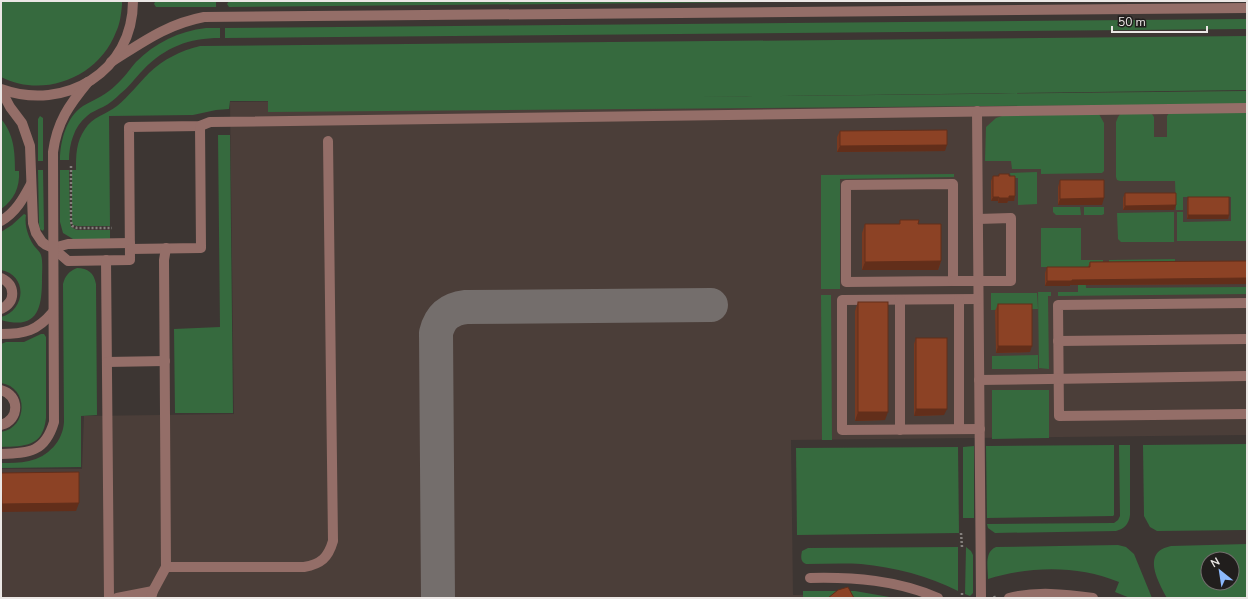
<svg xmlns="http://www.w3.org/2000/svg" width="1248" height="599" viewBox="0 0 1248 599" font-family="'Nunito Sans',sans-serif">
<rect width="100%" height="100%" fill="#3d3633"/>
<!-- built -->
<polygon fill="#4b3e39" points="1247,91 1247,435 791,440 793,595 847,594 860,598 1,598 1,469 82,469 84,416 234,414 230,102"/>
<!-- green -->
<g fill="#366a3e" fill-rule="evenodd">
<path d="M1,1H122V5C121,15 120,24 116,32C99,77 44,99 1,77Z"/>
<polygon points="229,1 871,1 229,7 227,4"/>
<polygon points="155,2 216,2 216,7 156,7 154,4"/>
<polygon points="1247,19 1247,29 225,38 225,28"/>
<path d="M206,28H220V38C189,38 165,47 143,70C135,78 129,87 120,94C115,99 109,104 103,107C97,110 91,112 87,116C74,126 69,145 69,160H60C60,142 66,117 83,106C95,99 106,95 116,85C124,78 129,70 136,62C155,43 179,31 206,28Z"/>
<path d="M1247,36V90L693,97L1247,91V104L268,112V101H230L229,109L216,110L193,115L109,116L110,226H77L73,225L72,221V170H76C76,155 76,142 85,129C92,117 107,114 117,106C129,96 138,84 149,73C164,59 180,51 200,46Z"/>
<polygon points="1247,112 1247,241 1177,241 1177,212 1183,212 1183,222 1231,221 1231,197 1183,197 1183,210 1176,210 1175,181 1120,181 1117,180 1116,177 1116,122 1118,117 1121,113 1152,114 1154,117 1154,137 1167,137 1167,116 1169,113"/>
<polygon points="1099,114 1104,123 1104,171 1102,173 1041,174 1041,169 1012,169 1011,161 985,161 986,127 996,118 1002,116"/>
<polygon points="40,116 43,118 43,161 38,161 38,119"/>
<path d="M1,119C14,134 15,152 15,171H19C20,187 14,200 1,209Z"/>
<polygon points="218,135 230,135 233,413 175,413 174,329 220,327"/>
<polygon points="38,170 43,170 44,229 43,231 40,229 39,224"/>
<polygon points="60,170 69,170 70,221 71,227 77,230 110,230 110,239 73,239 63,233 60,222"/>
<polygon points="1037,172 1037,204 1018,205 1018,178 1011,178 1010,173"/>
<polygon points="954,174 954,177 840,179 840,289 821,289 821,175"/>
<polygon points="1053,207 1080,207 1081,215 1056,215 1053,212"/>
<polygon points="1084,207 1104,207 1104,214 1102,215 1084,215"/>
<polygon points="1174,212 1174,242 1121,242 1118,239 1117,213"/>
<path d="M24,214L26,215C24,226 29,239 35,247C37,249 40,252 41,255C43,261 42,272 42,279C42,310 37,330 1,320V317C26,310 28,275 1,270V232L12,225Z"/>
<polygon points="1041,228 1081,228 1081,260 1103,260 1103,267 1085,267 1086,288 1247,287 1247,294 1058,296 1058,292 1078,292 1078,267 1041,267"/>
<polygon points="1175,259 1175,265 1109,266 1109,260"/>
<path d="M77,268C88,268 94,273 96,284L97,415L81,416V467L1,468V463C10,463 20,463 29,461C48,457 63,441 64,422L63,284C65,276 69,271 77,268Z"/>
<polygon points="1038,292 1051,292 1051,296 1048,296 1049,369 1039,368"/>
<polygon points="991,293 1037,293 1038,309 991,310"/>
<polygon points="821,295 831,295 832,440 822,440"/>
<path d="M41,334H44L46,337V418C43,447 25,446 1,447V432C28,428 29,387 1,383V344L6,342H24Z"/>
<polygon points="1038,355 1038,369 992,369 992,356"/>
<polygon points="992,390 1049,390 1049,438 992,439"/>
<polygon points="1247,444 1247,530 1157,531 1150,527 1144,516 1143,445"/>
<polygon points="1114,445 1114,515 1113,516 987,518 986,446"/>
<path d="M1119,445H1130V515C1129,524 1124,529 1116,531L995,533L988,528L987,524L1114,523L1118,520L1120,516Z"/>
<polygon points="974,446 974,518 963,518 963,447"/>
<polygon points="958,447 959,533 797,535 796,448"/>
<path d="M1247,544V598H1167C1158,581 1141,552 1171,546ZM1208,559H1232V583H1208Z"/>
<path d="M1118,545L1126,547L1134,554L1152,598H1130L1115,592L1119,582C1077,565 1031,566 988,579C988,567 984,552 996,547Z"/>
<path d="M958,547V591C929,576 894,567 861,564C843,563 824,564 806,564C800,562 801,556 802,551L808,548Z"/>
<polygon points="966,547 971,551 973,555 973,593 970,596 965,594"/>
<polygon points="803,591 855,591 895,598 803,598"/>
</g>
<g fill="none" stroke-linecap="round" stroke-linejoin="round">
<!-- taxiway -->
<path stroke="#746e6c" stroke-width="34" d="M438,598L436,333C440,317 449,309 466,307L711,305"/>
<!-- path -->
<g stroke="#85807d" stroke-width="2.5" stroke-dasharray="2 2" stroke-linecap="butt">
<polyline points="71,166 71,221 72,226 77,228 112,228"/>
<polyline points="961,533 962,547"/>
<polyline points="962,593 962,598"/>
<polyline points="994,596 995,598"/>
</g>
<!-- minor -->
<g stroke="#946e68" stroke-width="10">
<path d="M111,62C143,42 167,24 204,17L1247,8"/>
<path d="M1,89C65,112 133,72 133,1"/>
<polyline points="1,90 10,107 22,123 30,146 33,223 36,233 42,242 46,245 53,248 68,261 130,260 129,127 200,126 210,122 1247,108"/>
<polyline points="977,111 981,598"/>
<polygon points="953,184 953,281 846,282 846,185"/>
<path d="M1,221C16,212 23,199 31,184"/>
<polyline points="53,248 68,244 130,243"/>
<polyline points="130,249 201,248 200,126"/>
<polyline points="106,260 109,598"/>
<path d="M1,278C16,285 16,302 1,309"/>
<polyline points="953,281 1011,281 1011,218 978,219"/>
<polyline points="978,299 842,300 842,430 980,429"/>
<polyline points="900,300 900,430"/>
<polyline points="959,300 959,429"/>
<polyline points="1247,303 1058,305 1059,416 1247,414"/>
<path d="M1,334C25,334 37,331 53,312"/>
<polyline points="1058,341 1247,339"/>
<polyline points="107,362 165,361"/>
<polyline points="979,380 1247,376"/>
<path d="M1,390C20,395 20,420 1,425"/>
<path d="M1,454C30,453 45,452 54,422L53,152C57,122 69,105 88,82"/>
<path d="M166,567H304C321,564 328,558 333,541L328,141"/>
<path d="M810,578C854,577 897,580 938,598"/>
<polyline points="117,598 153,591"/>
<polyline points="151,598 153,591 166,567 164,260 166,248"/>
<path d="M1009,598C1036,591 1065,594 1093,598"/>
</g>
</g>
<!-- wall -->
<g fill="#783920">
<polygon points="840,131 945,151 837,152 837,137"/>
<polygon points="999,174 1009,176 1015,196 1014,201 1008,201 1007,203 998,203 998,201 991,201 991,181 993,176 999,176"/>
<polygon points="1060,180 1102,205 1058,205 1058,187"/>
<polygon points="1125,193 1176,205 1174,210 1123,210 1123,198"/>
<polygon points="1188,197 1229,215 1228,219 1187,219 1187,202"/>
<polygon points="900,220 918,224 941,261 938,270 862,270 862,233 865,224 899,224"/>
<polygon points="1247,261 1247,284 1070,285 1070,286 1045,286 1045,273 1047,267 1088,267 1090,262"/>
<polygon points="858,302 885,420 855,421 855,311"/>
<polygon points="998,304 1030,352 996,353 995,311"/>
<polygon points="916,338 944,415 914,416 914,344"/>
</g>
<!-- shaded-wall -->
<g fill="#622e1a">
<polygon points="947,145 945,151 837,152 840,146"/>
<polygon points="1009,196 1015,196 1014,201 1008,201 1007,203 998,203 999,198"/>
<polygon points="993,197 999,197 998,201 991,201"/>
<polygon points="1104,198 1102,205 1058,205 1060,199"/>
<polygon points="1176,205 1174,210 1123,210 1125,206"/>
<polygon points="1188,215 1229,215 1228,219 1187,219"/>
<polygon points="941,261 938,270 862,270 865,262"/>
<polygon points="1247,278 1247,284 1070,285 1070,286 1045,286 1047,281 1072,280"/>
<polygon points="998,346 1032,346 1030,352 996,353"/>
<polygon points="916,409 947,409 944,415 914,416"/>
<polygon points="858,412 888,412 885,420 855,421"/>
<polygon points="79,503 76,511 1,512 2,504"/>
</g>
<!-- building -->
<g fill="#8c4225" stroke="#622e1a">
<polygon points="947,130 947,145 840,146 840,131"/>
<polygon points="999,174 1009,174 1009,176 1015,176 1015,196 1009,196 1009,198 999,198 999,197 993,197 993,176 999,176"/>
<polygon points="1060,180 1104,180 1104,198 1060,199"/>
<polygon points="1125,193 1176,193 1176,205 1125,206"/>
<rect x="1188" y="197" width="41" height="18"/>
<polygon points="900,220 919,220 918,224 941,224 941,261 865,262 865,224 900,224"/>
<polygon points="1247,261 1247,278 1072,280 1072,281 1047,281 1047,267 1090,267 1090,262"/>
<rect x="858" y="302" width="30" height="110"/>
<rect x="998" y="304" width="34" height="42"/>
<rect x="916" y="338" width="31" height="71"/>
<polygon points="79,472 79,503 2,504 1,473"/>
<polygon points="848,587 854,598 828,598 838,590"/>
</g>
<!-- border -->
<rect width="1248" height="599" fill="none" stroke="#ebe7e5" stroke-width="4"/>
<!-- north arrow -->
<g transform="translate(1220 571) rotate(330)"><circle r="19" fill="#211e1d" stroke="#726e6d"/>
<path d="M0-3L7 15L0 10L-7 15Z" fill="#8cb9fc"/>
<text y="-6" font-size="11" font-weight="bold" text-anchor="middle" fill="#ebe7e5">N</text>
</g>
<!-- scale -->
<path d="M1112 26v6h95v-6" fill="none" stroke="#ebe7e5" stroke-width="2"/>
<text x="1118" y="26" font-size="12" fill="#ebe7e5" stroke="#211e1d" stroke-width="3" paint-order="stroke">50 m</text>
</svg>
